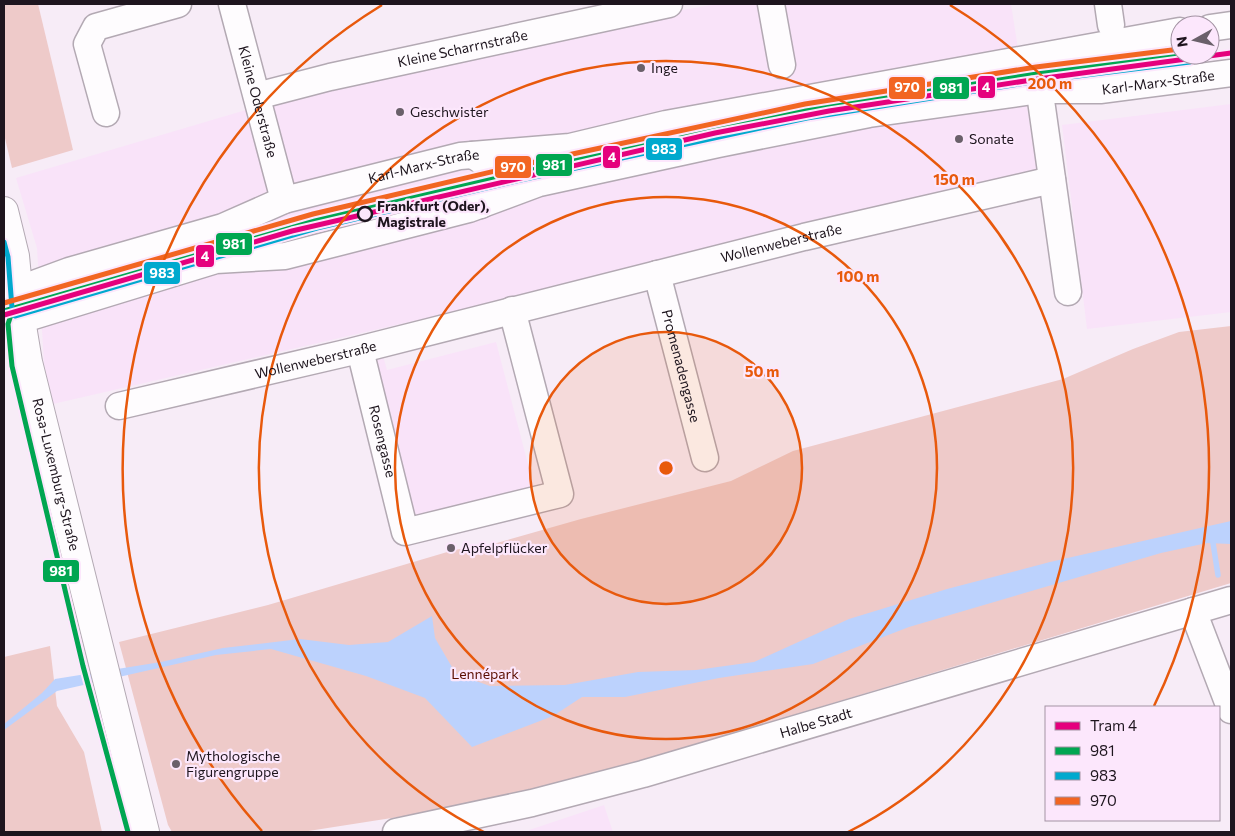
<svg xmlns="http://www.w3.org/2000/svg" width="1235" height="836" viewBox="0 0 1235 836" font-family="Commissioner,sans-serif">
<rect width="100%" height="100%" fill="#f7ecf7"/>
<!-- built -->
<g fill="#f9e3f9">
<polygon points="718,4 1011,4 1038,177 53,404 44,363 37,248 16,178 273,102 629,19"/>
<polygon points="1231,104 1231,312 1087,329 1062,125"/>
<polygon points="496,342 535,491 413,523 371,359 383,356 387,370"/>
<polygon points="604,805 613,832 530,832 529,830"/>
</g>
<!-- green -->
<g fill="#eecac9">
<polygon points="4,4 38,4 73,150 12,168 4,134"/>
<polygon points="1231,326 1231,583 519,798 302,832 172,832 168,825 119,642 268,605 454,550 497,543 581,519 731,481 793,451 1063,379 1133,349 1179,332"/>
<polygon points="50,646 57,706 84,752 102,832 4,832 4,657"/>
</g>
<!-- water -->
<polygon fill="#bcd2fd" points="1231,521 1231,544 1207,543 1161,553 909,627 813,664 719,678 625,697 582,697 553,716 472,747 425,698 366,676 271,649 216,655 57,691 4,730 4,724 42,693 55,679 161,662 223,648 300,639 349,645 388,642 432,616 435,638 456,674 490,686 565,685 638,672 696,670 754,662 849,619 947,589 1050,562"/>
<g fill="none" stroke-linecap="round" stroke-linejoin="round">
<!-- stream -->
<polyline stroke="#bcd2fd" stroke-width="5.5" points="1213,543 1218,575"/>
<!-- minor casing -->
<g stroke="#b3a9b3" stroke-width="29">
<g id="minor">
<path id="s1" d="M232,4L284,200"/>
<polyline points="771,4 782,65"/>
<polyline points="1108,4 1111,25"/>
<polyline points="1210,28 1231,25"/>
<polyline points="1037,72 1068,292"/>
<path id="s2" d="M257,96L330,77L669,4"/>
<polyline points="106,113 87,44 96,27 178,4"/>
<path d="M472,155C497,167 495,184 481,205"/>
<path id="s3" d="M657,274L705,458"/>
<path id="s4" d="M4,295L69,271L223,227L284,200L460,156L570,147L666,124L1180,31"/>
<path id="s5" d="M4,325L216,260L285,256L469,209L539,183L718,144L869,114L1040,90H1100L1231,73"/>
<path id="s6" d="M360,350L405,532L560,494L512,310"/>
<path id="s7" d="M119,406L346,353L804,237L1052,180"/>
<polyline points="1193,611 1231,710"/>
<path id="s8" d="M396,832L532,803L643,774L1231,600"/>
</g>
</g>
<!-- major casing -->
<g stroke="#b3a9b3" stroke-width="30">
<g id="major">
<path id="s9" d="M4,211L15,256L21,320L28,362L145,832"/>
</g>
</g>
<!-- minor -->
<use href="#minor" stroke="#fefcfe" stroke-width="26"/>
<!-- major -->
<use href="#major" stroke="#fefcfe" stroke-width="28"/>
<!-- bus-1 casing -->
<g stroke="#fce7fc" stroke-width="9">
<g id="bus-1">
<polyline points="13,309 8,324 12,366 83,666 128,832"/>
<polyline points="4,311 315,221 514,174 806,111 1037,74 1189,55"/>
</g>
</g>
<!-- bus-2 casing -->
<g stroke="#fce7fc" stroke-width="9">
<g id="bus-2">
<polyline points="4,242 8,257 12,308"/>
<polyline points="4,311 15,316 317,228 516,181 807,118 1038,81 1190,62"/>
</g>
</g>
<!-- bus-3 casing -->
<g stroke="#fce7fc" stroke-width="9">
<polyline id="bus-3" points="4,303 313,214 512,167 805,104 1036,67 1180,49"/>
</g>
<!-- bus-1 -->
<use href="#bus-1" stroke="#00a651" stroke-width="5"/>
<!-- bus-2 -->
<use href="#bus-2" stroke="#00a9ce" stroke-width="5"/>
<!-- bus-3 -->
<use href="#bus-3" stroke="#f26522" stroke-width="5"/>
<!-- tram-1 casing -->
<g stroke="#fce7fc" stroke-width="9">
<polyline id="tram-1" points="4,315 292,231 715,133 829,111 1038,79 1231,53"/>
</g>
<!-- tram-1 -->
<use href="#tram-1" stroke="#e5007d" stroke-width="5"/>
</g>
<!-- distance rings -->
<circle cx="666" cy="468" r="136" fill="#e8590c" fill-opacity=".12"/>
<g fill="none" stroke="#e8590c" stroke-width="2.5">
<circle cx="666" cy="468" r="136"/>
<circle cx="666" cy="468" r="271"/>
<path d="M484 832A407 407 0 1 1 848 832"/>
<path d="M262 831A543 543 0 0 1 382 5M950 5A543 543 0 0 1 1154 706"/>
</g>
<!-- markers -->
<g fill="#6a606a" stroke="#fce7fc" stroke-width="2">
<circle cx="641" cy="68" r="5"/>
<circle cx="400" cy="112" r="5"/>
<circle cx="959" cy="139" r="5"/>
<circle cx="451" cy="548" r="5"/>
<circle cx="176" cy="764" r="5"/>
</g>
<circle fill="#fce7fc" stroke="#1e151e" stroke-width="2.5" cx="365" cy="214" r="7"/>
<g text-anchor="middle" stroke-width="4.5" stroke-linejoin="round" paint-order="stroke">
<!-- street labels -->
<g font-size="14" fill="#1e151e" stroke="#fce7fc">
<text dy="5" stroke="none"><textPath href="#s2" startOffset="211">Kleine Scharrnstraße</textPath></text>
<text dy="5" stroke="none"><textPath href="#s5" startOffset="1184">Karl-Marx-Straße</textPath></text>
<text dy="5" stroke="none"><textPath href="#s1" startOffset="101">Kleine Oderstraße</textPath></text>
<text dy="5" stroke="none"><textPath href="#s4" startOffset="440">Karl-Marx-Straße</textPath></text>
<text dy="5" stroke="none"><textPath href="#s7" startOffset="682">Wollenweberstraße</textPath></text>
<text dy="5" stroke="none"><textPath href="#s7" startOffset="202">Wollenweberstraße</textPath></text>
<text dy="5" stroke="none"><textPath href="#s3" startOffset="95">Promenadengasse</textPath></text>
<text dy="5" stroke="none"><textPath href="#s6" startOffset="94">Rosengasse</textPath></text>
<text dy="5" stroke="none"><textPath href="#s9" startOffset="269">Rosa-Luxemburg-Straße</textPath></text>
<text dy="5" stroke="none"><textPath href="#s8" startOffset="434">Halbe Stadt</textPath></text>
</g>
<!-- poi labels -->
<g font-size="14" fill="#1e151e" stroke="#fce7fc" text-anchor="start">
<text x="651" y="73">Inge</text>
<text x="410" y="117">Geschwister</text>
<text x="969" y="144">Sonate</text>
<text x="461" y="553">Apfelpflücker</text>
<text x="186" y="761">Mythologische<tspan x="186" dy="16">Figurengruppe</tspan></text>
</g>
<!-- stop labels -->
<g font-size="14" font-weight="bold" fill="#1e151e" stroke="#fce7fc" text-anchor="start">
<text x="377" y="211">Frankfurt (Oder),<tspan x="377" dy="16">Magistrale</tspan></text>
</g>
<!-- park labels -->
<g font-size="14" fill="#5b0d01" stroke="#fce7fc">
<text x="485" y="679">Lennépark</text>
</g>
</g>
<circle cx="666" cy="468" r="8" fill="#e8590c" stroke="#fce7fc" stroke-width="2.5"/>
<g font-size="15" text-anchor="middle" font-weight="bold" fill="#e8590c" stroke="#fce7fc" stroke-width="4.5" stroke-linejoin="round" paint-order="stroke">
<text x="1050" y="89">200 m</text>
<text x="954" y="185">150 m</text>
<text x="858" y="282">100 m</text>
<text x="762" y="377">50 m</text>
</g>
<g stroke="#fce7fc" stroke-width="2">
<rect x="977" y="75" width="19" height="24" rx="5" fill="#e5007d"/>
<rect x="888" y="76" width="38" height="24" rx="5" fill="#f26522"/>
<rect x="932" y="76" width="38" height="24" rx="5" fill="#00a651"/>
<rect x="645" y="137" width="38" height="24" rx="5" fill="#00a9ce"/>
<rect x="602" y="145" width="19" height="24" rx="5" fill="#e5007d"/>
<rect x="535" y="153" width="38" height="24" rx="5" fill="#00a651"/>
<rect x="494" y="155" width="38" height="24" rx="5" fill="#f26522"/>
<rect x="215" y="232" width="38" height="24" rx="5" fill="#00a651"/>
<rect x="195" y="244" width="20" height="24" rx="5" fill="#e5007d"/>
<rect x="143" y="261" width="38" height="24" rx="5" fill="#00a9ce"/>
<rect x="42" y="559" width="38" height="24" rx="5" fill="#00a651"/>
</g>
<g font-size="14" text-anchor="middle" font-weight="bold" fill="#fff">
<text x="986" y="92">4</text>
<text x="907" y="92">970</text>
<text x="951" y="93">981</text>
<text x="664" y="154">983</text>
<text x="612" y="162">4</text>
<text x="554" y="170">981</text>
<text x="513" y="172">970</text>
<text x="234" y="249">981</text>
<text x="205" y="261">4</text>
<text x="162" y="278">983</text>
<text x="61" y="576">981</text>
</g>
<!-- border -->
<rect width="1235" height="836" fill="none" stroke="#1e151e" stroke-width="10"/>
<!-- legend -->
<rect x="1045" y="706" width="175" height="115" fill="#fce7fc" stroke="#a393a3"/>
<rect x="1055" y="722" width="25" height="8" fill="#e5007d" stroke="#a393a3"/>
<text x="1090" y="731" font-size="15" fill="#1e151e">Tram 4</text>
<rect x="1055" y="747" width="25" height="8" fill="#00a651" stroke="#a393a3"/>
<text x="1090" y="756" font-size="15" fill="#1e151e">981</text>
<rect x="1055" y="772" width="25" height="8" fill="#00a9ce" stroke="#a393a3"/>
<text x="1090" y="781" font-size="15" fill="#1e151e">983</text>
<rect x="1055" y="797" width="25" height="8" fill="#f26522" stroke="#a393a3"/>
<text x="1090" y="806" font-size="15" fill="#1e151e">970</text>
<!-- north arrow -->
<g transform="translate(1195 40) rotate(262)"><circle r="24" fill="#fce7fc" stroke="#a393a3"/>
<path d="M0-4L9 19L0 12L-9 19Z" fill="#6a606a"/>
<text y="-8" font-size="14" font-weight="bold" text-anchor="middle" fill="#1e151e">N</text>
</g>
</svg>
